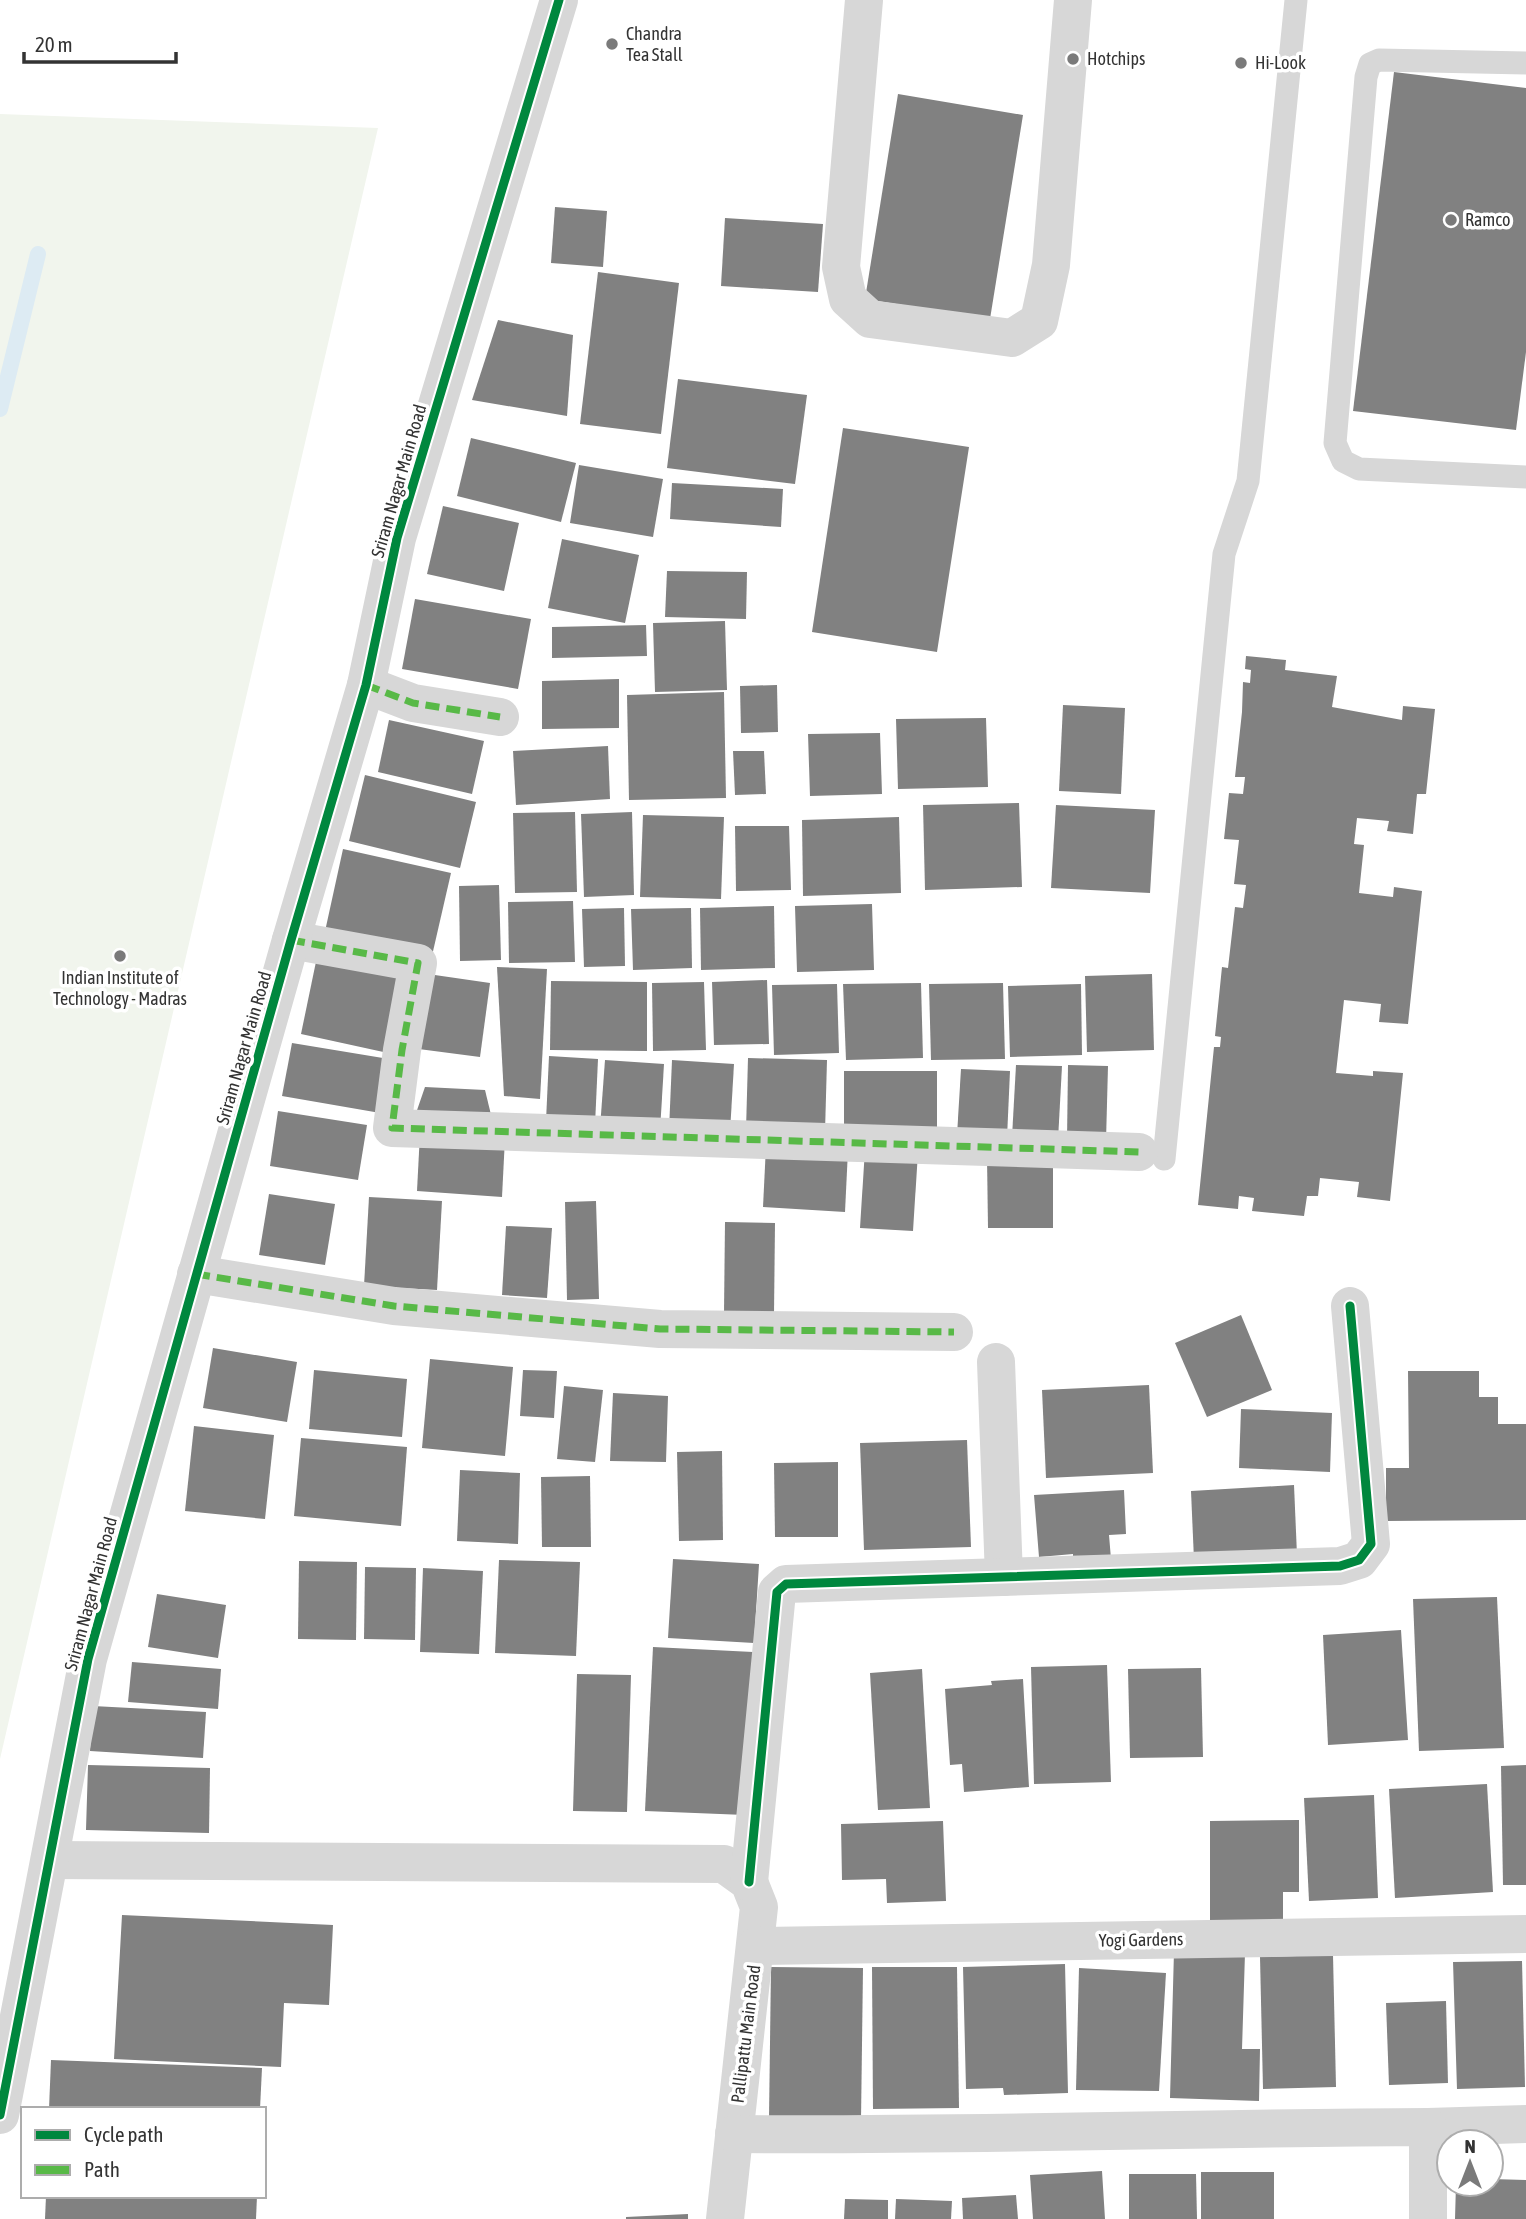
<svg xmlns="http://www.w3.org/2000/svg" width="1526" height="2219" viewBox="0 0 1526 2219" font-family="'Asap Condensed',sans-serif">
<rect width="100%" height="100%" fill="#fff"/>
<!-- green -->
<polygon fill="#f1f5ed" points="0,114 378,128 0,1759"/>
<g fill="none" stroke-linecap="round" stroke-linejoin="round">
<!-- stream -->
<polyline stroke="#ddebf3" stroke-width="16" points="0,409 38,254"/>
</g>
<!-- building -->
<g fill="#818181">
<polygon points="1394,72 1526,88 1526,352 1516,430 1353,411"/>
<polygon points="898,94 1023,115 990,319 865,299"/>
<polygon points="555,207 607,211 603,267 551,263"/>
<polygon points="725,218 823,224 818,292 721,286"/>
<polygon points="598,272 679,283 661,434 580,424"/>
<polygon points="498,320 573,335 567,416 472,400"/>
<polygon points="678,379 807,395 795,484 667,468"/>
<polygon points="843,428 969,447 937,652 812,632"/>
<polygon points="471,438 576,463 561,522 457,496"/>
<polygon points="579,465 663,479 653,537 570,523"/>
<polygon points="672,483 783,489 781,527 670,519"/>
<polygon points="443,506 519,523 504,591 427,574"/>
<polygon points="562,539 639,555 625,623 548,608"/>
<polygon points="667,571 747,572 746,619 665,617"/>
<polygon points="415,599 531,619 518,689 402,669"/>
<polygon points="725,621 727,690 655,692 653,623"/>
<polygon points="646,625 647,656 552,658 552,627"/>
<polygon points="1246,656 1286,660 1285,670 1337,676 1332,707 1402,720 1403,706 1435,709 1426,794 1417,794 1413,834 1387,831 1389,821 1357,818 1354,844 1364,845 1359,893 1393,897 1394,887 1422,891 1408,1024 1379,1022 1381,1004 1344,1000 1336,1073 1373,1076 1373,1071 1403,1073 1390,1201 1357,1197 1359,1182 1320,1178 1318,1196 1307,1196 1304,1216 1252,1211 1254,1198 1239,1196 1238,1209 1198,1205 1214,1047 1220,1047 1221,1037 1215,1036 1222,967 1228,968 1235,907 1243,908 1246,885 1234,884 1239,840 1224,839 1229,793 1243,794 1245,777 1235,777 1242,712 1243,682 1250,683 1251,670 1245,669"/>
<polygon points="619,679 619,728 542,729 542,681"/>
<polygon points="777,685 778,732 741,733 740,686"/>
<polygon points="724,692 726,798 629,800 627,695"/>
<polygon points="1063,705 1125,708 1121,794 1059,791"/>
<polygon points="986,718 988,787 898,789 896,719"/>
<polygon points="389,720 484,741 472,794 378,772"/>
<polygon points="880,733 882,794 810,796 808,734"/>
<polygon points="608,746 610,799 516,805 513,751"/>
<polygon points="733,751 764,751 766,794 735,795"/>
<polygon points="365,775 476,802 460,868 349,841"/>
<polygon points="1019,803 1022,887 925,890 923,805"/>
<polygon points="1056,805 1155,810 1150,893 1051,888"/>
<polygon points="575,812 577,892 515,893 513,813"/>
<polygon points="632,812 634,895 584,897 581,814"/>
<polygon points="643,815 724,817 721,899 640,897"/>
<polygon points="899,817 901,893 803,896 802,820"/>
<polygon points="735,826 789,826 791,890 736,891"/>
<polygon points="343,849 451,873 431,960 324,936"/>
<polygon points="499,885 501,960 460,961 459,886"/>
<polygon points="573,901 575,962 509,963 508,902"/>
<polygon points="872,904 874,970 797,972 795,906"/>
<polygon points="774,906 775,968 701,970 700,908"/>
<polygon points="624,908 625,966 584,967 582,909"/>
<polygon points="691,908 692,968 633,970 631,909"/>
<polygon points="318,952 406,970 388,1053 301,1034"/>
<polygon points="497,967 547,969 540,1099 504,1096"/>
<polygon points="421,973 490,983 480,1057 411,1048"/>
<polygon points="1152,974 1154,1050 1087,1052 1085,976"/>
<polygon points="767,980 769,1044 714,1045 712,982"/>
<polygon points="551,981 647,982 647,1051 550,1050"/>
<polygon points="704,982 706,1050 653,1051 652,983"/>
<polygon points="921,983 923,1058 846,1060 843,984"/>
<polygon points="1003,983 1005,1059 931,1060 929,984"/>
<polygon points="837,984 839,1053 774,1055 772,985"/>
<polygon points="1081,984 1082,1055 1010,1057 1008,986"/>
<polygon points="292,1043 395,1060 386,1114 282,1096"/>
<polygon points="549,1056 598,1059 595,1125 546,1121"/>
<polygon points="748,1058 827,1060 825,1132 746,1130"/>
<polygon points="605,1060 664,1064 660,1131 600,1128"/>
<polygon points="672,1060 734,1064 730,1132 669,1130"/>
<polygon points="1016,1065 1062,1066 1058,1140 1012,1137"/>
<polygon points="1068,1065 1108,1066 1106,1141 1067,1140"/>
<polygon points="961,1069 1010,1071 1007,1138 957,1135"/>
<polygon points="844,1071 937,1071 937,1133 844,1134"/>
<polygon points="425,1087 485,1090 493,1123 415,1116"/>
<polygon points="278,1111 367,1125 358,1180 270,1166"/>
<polygon points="420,1133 505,1138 502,1197 417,1191"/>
<polygon points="766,1146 848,1150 845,1212 763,1207"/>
<polygon points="865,1149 918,1152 913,1231 860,1228"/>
<polygon points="987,1157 1053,1157 1053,1228 988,1228"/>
<polygon points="269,1194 335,1204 325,1265 259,1255"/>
<polygon points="369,1197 442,1201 437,1290 364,1286"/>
<polygon points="596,1201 599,1299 567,1300 565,1202"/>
<polygon points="725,1222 775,1223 774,1314 724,1313"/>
<polygon points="506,1226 552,1228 547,1298 502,1295"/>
<polygon points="1241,1315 1272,1390 1207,1417 1175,1343"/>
<polygon points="213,1348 297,1362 287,1422 203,1408"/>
<polygon points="430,1359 513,1367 505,1456 422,1448"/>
<polygon points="314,1370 407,1379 402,1437 309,1429"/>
<polygon points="523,1370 557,1371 554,1418 520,1416"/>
<polygon points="1408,1371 1479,1371 1479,1397 1498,1397 1498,1424 1526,1424 1526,1520 1386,1521 1386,1468 1409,1468"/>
<polygon points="1149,1385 1153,1473 1046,1478 1042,1390"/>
<polygon points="564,1386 603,1390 595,1462 557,1459"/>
<polygon points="613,1393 668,1396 666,1462 610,1461"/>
<polygon points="1241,1409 1332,1413 1330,1472 1239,1468"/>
<polygon points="194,1426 274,1435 265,1519 185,1511"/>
<polygon points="301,1438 407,1447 401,1526 294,1516"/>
<polygon points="967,1440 971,1547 864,1550 860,1443"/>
<polygon points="722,1451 723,1540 679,1541 677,1452"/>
<polygon points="838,1462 838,1537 775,1537 774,1463"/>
<polygon points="460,1470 520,1473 518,1544 457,1541"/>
<polygon points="590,1476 591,1547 542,1547 541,1477"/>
<polygon points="1294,1485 1297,1555 1194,1560 1191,1491"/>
<polygon points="1124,1490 1126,1534 1109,1535 1111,1559 1073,1561 1073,1554 1039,1557 1034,1495"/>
<polygon points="673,1559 759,1564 754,1643 668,1638"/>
<polygon points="499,1560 580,1562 576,1656 495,1653"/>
<polygon points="299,1561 357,1562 356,1640 298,1639"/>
<polygon points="365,1567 416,1568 415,1640 364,1639"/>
<polygon points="423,1568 483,1571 479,1654 420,1652"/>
<polygon points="157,1594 226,1605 218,1658 148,1647"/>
<polygon points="1497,1597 1504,1748 1419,1751 1413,1599"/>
<polygon points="1401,1630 1408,1740 1328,1745 1323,1635"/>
<polygon points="653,1647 753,1652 745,1815 645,1811"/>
<polygon points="132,1662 221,1669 218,1709 128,1702"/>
<polygon points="1107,1665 1111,1782 1034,1784 1031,1667"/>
<polygon points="1201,1668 1203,1757 1130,1758 1128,1669"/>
<polygon points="922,1669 930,1808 878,1810 870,1673"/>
<polygon points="577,1674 631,1675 627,1812 573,1811"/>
<polygon points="1023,1679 1029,1787 964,1792 962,1764 950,1765 945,1689 992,1685 991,1681"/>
<polygon points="93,1706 206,1712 203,1758 90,1751"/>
<polygon points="88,1765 210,1768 209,1833 86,1830"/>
<polygon points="1526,1765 1526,1885 1503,1885 1501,1766"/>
<polygon points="1487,1784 1493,1892 1395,1898 1389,1789"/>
<polygon points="1374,1795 1378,1898 1309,1901 1304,1798"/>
<polygon points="1299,1820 1299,1892 1283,1892 1283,1927 1210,1927 1210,1821"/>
<polygon points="943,1821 946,1901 887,1903 886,1879 842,1880 841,1824"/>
<polygon points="122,1915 333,1925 329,2005 284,2003 281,2067 114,2059"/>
<polygon points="1174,1951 1245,1953 1242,2049 1260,2049 1259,2101 1170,2098"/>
<polygon points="1333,1955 1336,2087 1263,2089 1260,1957"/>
<polygon points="1522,1961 1525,2087 1457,2089 1453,1962"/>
<polygon points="1065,1964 1068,2093 1004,2095 1003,2088 966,2089 963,1967"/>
<polygon points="771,1967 863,1968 861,2120 769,2119"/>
<polygon points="872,1967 957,1967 959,2108 873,2109"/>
<polygon points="1079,1968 1166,1973 1159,2091 1076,2090"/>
<polygon points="1446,2001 1448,2083 1389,2085 1386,2003"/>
<polygon points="51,2060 262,2068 260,2109 49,2109"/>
<polygon points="1102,2171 1105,2219 1033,2219 1030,2175"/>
<rect x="1201" y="2172" width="73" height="47"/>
<polygon points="1129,2174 1196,2174 1197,2219 1129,2219"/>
<polygon points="1491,2179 1526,2180 1526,2219 1455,2219 1456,2184 1491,2184"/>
<polygon points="1016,2195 1018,2219 963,2219 962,2198"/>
<polygon points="46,2196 257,2196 256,2219 45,2219"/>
<polygon points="845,2199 888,2200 888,2219 844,2219"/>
<polygon points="896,2199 952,2201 951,2219 895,2219"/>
<polygon points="688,2214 688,2219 626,2219 626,2217"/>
</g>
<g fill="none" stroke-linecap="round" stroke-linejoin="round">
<!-- lane -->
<g stroke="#d7d7d7" stroke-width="23">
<polyline points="1526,63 1379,60 1370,64 1366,77 1335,443 1343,461 1359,469 1526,477"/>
<polyline points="1164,1159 1224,554 1248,481 1296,0"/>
</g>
<!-- street -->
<g stroke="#d7d7d7" stroke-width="38">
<polyline points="864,0 841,267 848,299 870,319 1012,338 1039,321 1051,265 1073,0"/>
<polyline points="366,685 413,703 500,717"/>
<polyline points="291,940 418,963 402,1050 392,1128 1139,1152"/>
<polyline points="196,1274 394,1306 660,1329 954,1332"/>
<polyline points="996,1362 1004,1577"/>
<polyline points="50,1860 724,1864 749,1882 759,1907 725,2219"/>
<polyline points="749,1882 777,1592 786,1584 1340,1566 1359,1560 1371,1544 1350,1306"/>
<polyline points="756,1946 1526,1934"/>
<polyline points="0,2115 88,1659 291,940 366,685 397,538 559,0"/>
<polyline points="1428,2127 1526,2124"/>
<path d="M734,2134C965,2136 1196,2128 1428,2127V2219"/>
</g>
<!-- quiet -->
<g stroke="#58b947" stroke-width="7" stroke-dasharray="14 7" stroke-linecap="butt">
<polyline points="366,685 413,703 500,717"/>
<polyline points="291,940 418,963 402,1050 392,1128 1139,1152"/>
<polyline points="196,1274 394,1306 660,1329 954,1332"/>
</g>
<!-- cycleway casing -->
<g stroke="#fff" stroke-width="13">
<g id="cycleway">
<polyline points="749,1882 777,1592 786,1584 1340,1566 1359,1560 1371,1544 1350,1306"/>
<polyline points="0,2115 88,1659 291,940 366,685 397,538 559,0"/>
</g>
</g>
<!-- cycleway -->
<use href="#cycleway" stroke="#00873e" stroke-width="9"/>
</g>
<!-- markers -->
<g fill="#7a7a7a" stroke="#fff" stroke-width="2.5">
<circle cx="612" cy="44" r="7"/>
<circle cx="1073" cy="59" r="7"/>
<circle cx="1241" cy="63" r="7"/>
<circle cx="1451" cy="220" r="7"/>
<circle cx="120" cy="956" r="7"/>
</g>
<g text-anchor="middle" stroke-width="7" stroke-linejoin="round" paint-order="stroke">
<!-- poi labels -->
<g font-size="18" fill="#333" stroke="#fff" text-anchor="start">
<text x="626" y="40">Chandra<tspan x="626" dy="21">Tea Stall</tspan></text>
<text x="1087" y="65">Hotchips</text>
<text x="1255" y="69">Hi-Look</text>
<text x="1465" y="226">Ramco</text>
<text x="120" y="984" text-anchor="middle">Indian Institute of<tspan x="120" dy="21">Technology - Madras</tspan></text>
</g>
<!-- street labels -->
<g font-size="18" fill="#333" stroke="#fff">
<text transform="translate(399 481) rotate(-74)" y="6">Sriram Nagar Main Road</text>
<text transform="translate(244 1048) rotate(-74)" y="6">Sriram Nagar Main Road</text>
<text transform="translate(91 1594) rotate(-75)" y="6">Sriram Nagar Main Road</text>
<text transform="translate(1141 1940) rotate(-1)" y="6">Yogi Gardens</text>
<text transform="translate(746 2034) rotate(-83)" y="6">Pallipattu Main Road</text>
</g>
</g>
<!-- legend -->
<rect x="21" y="2107" width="245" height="91" fill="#ffffff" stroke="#adadad" stroke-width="2"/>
<rect x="35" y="2130" width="35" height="10" fill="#00873e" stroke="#adadad" stroke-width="2"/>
<text x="84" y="2142" font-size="21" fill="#333333">Cycle path</text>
<rect x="35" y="2165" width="35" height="10" fill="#58b947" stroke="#adadad" stroke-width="2"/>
<text x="84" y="2177" font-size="21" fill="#333333">Path</text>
<!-- north arrow -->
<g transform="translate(1470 2163)"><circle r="33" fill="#ffffff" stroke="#adadad" stroke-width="2"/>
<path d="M0-5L12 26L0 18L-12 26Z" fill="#7a7a7a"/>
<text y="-10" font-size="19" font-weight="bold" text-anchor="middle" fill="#333333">N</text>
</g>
<!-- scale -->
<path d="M24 52v10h152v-10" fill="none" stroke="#333333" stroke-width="3.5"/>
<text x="35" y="52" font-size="21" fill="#333333" stroke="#ffffff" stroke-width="5" paint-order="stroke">20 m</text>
</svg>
